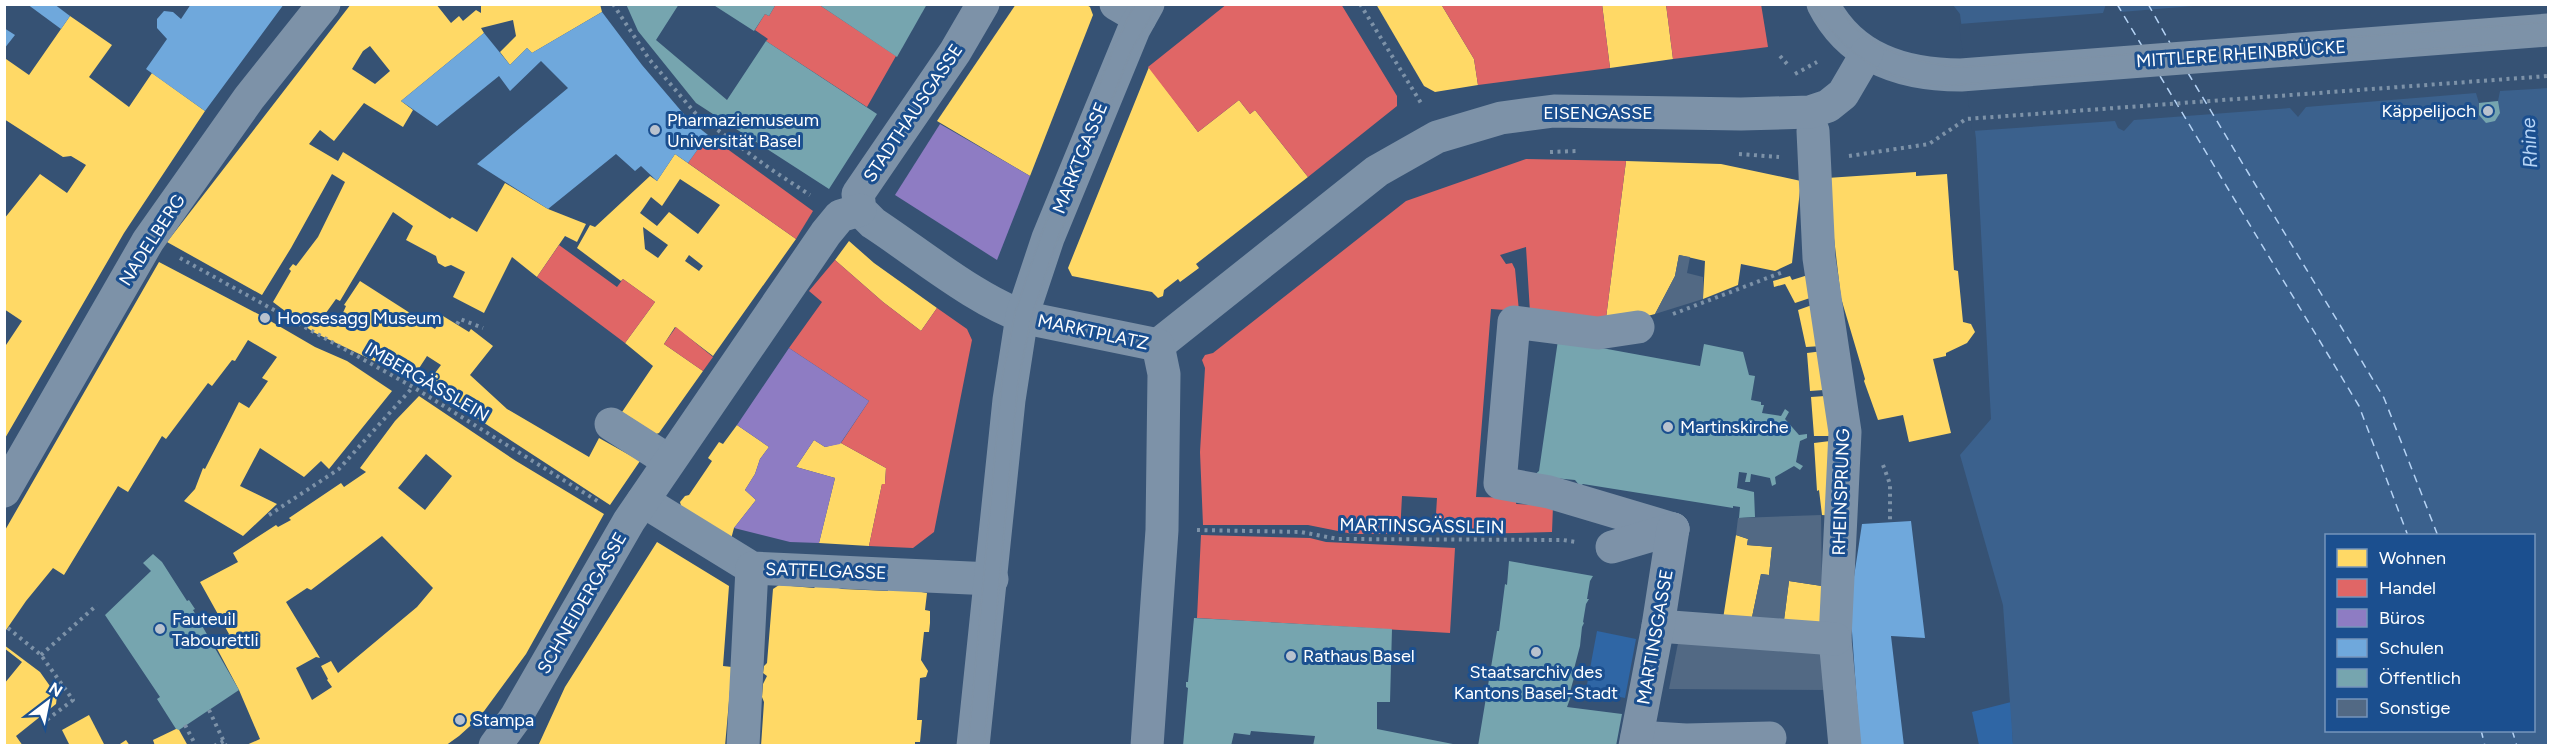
<svg xmlns="http://www.w3.org/2000/svg" width="2553" height="750" viewBox="0 0 2553 750" font-family="Figtree,sans-serif">
<rect width="100%" height="100%" fill="#365274"/>
<!-- green -->
<g fill="#2f66a5">
<polygon points="1597,631 1636,639 1625,698 1586,690"/>
<polygon points="2011,702 2013,745 1979,745 1972,712"/>
</g>
<!-- water -->
<path fill="#3b618d" fill-rule="evenodd" d="M1953,5H2548V745H2013L2003,605L1960,455L1991,419L1976,139L1960,14ZM2326,536H2534V730H2326Z"/>
<!-- pier -->
<polygon fill="#365274" points="2106,4 2116,5 2121,12 2217,4 2548,5 2548,88 2500,91 2498,101 2479,103 2476,93 2306,107 2298,117 2290,108 2134,120 2124,131 2118,128 2115,121 1972,131 1959,24 2103,13"/>
<!-- homes -->
<g fill="#ffd966" fill-rule="evenodd">
<path d="M351,4H436L451,23L459,16L463,21L476,10L481,13V4H600L602,12L532,53L527,48L510,65L500,52L516,36L513,20L481,28L484,33L401,101L413,110L403,127L364,103L334,141L320,130L309,144L338,161L343,152L450,219L452,217L477,232L505,183L548,209L586,224L577,242L565,236L537,277L512,257L484,313L453,297L465,272L451,265L445,267L438,263L436,256L406,240L413,226L393,212L340,301L336,299L323,317L338,324L346,306L344,305L360,281L435,329L443,316L469,332L471,329L493,346L470,375L507,409L589,457L599,438L640,461L610,505L426,385L441,365L427,356L412,379L313,332L273,302L291,271L289,269L293,264L296,266L318,237L345,182L332,174L291,248L262,295L167,242ZM370,46L390,71L375,84L352,69L363,51Z"/>
<polygon points="1016,4 1085,4 1090,7 1093,15 1030,176 937,121"/>
<polygon points="1376,4 1441,4 1474,59 1478,85 1435,92 1424,86"/>
<polygon points="1602,4 1666,4 1673,59 1610,68"/>
<polygon points="70,16 112,45 89,77 129,107 152,73 205,111 124,233 4,440 4,348 22,321 4,309 4,219 40,174 67,193 86,165 71,156 63,157 4,119 4,62 6,59 29,75"/>
<polygon points="1149,67 1198,132 1239,100 1250,114 1255,110 1308,177 1196,264 1199,268 1180,282 1178,279 1164,290 1163,296 1158,298 1152,292 1072,276 1068,268"/>
<path d="M675,154L796,239L713,356L675,327L664,344L703,371L659,433L656,434L622,412L653,366L625,343L655,302L623,279L621,281L577,248L590,225L595,227L650,176L657,181ZM680,179L720,205L698,234L669,212L657,226L640,213L651,197L662,206ZM643,227L668,245L658,258L645,249ZM689,255L703,266L699,271L685,261Z"/>
<polygon points="1626,161 1721,164 1801,181 1792,263 1775,271 1741,264 1738,285 1703,299 1705,261 1679,255 1675,276 1655,314 1636,319 1606,318"/>
<polygon points="1916,172 1916,176 1947,174 1954,270 1958,271 1963,322 1971,324 1975,332 1967,343 1946,353 1946,356 1933,359 1951,433 1909,442 1903,415 1878,420 1864,381 1865,379 1841,298 1827,178"/>
<polygon points="849,241 874,263 937,308 921,331 883,302 835,260"/>
<polygon points="159,262 260,315 315,347 347,361 392,391 329,469 321,461 304,477 260,448 240,486 277,504 243,536 184,501 195,489 203,468 205,469 239,402 249,408 268,381 262,378 277,357 248,340 235,361 232,360 212,386 208,383 166,439 162,436 128,492 118,486 64,575 53,568 26,601 4,633 4,532"/>
<polygon points="1808,275 1826,345 1833,435 1829,436 1814,436 1811,397 1825,396 1824,390 1810,391 1807,353 1823,351 1822,346 1806,347 1798,310 1812,305 1810,298 1795,303 1785,284 1774,287 1773,281 1790,276 1792,280"/>
<path d="M419,396L516,461L604,514L526,654L479,718L459,736L445,746H244L260,739L239,690L214,643L229,634L200,582L238,562L233,553L276,525L278,527L291,520L289,518L341,483L344,487L366,472L360,468L395,421ZM426,454L452,476L425,510L398,488ZM382,536L433,588L417,607L338,673L331,661L321,666L328,679L327,680L332,687L312,700L296,668L316,657L320,658L286,602L307,588L311,590Z"/>
<polygon points="737,425 769,447 760,459 755,474 745,490 756,500 734,528 731,539 682,509 680,502 685,496 689,495 706,470 712,461 708,458 719,442 723,444"/>
<polygon points="814,440 825,447 841,443 886,468 885,484 882,484 869,546 819,543 835,478 796,467"/>
<polygon points="1830,441 1835,516 1822,515 1819,490 1817,491 1814,443"/>
<polygon points="1736,535 1748,539 1747,545 1772,547 1769,575 1761,574 1751,622 1723,619"/>
<polygon points="657,542 729,586 723,666 732,667 725,746 538,746 565,687"/>
<polygon points="1789,581 1822,586 1820,622 1783,628"/>
<polygon points="819,583 842,589 888,591 888,586 927,593 925,610 930,611 930,623 929,632 924,632 921,660 928,671 926,677 920,678 917,720 922,720 920,742 915,742 915,746 761,746 764,702 762,697 763,684 767,676 763,673 764,666 767,663 773,589 779,585 814,588"/>
<polygon points="4,645 40,672 57,696 56,704 16,736 23,746 4,746 4,684 22,662 4,648"/>
<polygon points="89,715 105,746 70,746 62,730"/>
<polygon points="178,728 188,746 155,746 153,740"/>
<polygon points="126,740 130,746 117,746"/>
</g>
<!-- shops -->
<g fill="#e06666">
<polygon points="776,4 818,4 896,56 867,107 766,41 768,39 755,30 765,14 769,16"/>
<polygon points="1227,4 1341,4 1397,96 1397,106 1308,177 1255,110 1250,114 1239,100 1198,132 1148,67"/>
<polygon points="1441,4 1602,4 1610,68 1478,85 1474,59"/>
<polygon points="1666,4 1761,4 1768,47 1673,59"/>
<polygon points="708,135 813,211 796,239 688,163"/>
<polygon points="1526,159 1626,161 1606,318 1530,312 1526,247 1500,255 1506,264 1512,263 1515,269 1519,311 1491,309 1476,497 1517,498 1516,504 1553,506 1552,532 1469,534 1470,531 1435,530 1437,498 1402,496 1400,534 1353,534 1308,525 1203,525 1200,452 1205,368 1202,360 1205,355 1213,353 1406,201"/>
<polygon points="559,245 617,287 623,279 655,302 625,343 537,277"/>
<polygon points="835,260 883,302 921,331 937,308 967,329 972,340 934,532 913,548 869,546 882,484 885,484 886,468 841,443 869,401 789,348 822,302 809,291"/>
<polygon points="676,327 713,357 703,371 664,344"/>
<polygon points="1201,535 1310,538 1326,542 1455,548 1450,633 1197,618"/>
</g>
<!-- offices -->
<g fill="#8e7cc3">
<polygon points="940,124 1030,176 997,260 895,195"/>
<polygon points="789,348 869,401 840,444 825,447 814,440 796,467 835,478 819,543 790,542 734,528 756,500 745,490 755,474 760,459 769,447 737,425"/>
</g>
<!-- schools -->
<g fill="#6fa8dc">
<polygon points="27,4 54,4 70,16 61,29"/>
<polygon points="191,4 284,4 205,111 146,69 167,39 157,28 157,19 164,11 173,12 181,19"/>
<polygon points="602,12 642,65 688,119 708,135 688,163 675,154 657,181 641,166 635,171 616,154 548,209 477,164 568,88 541,61 510,91 499,76 437,126 401,101 484,33 510,65 527,48 532,53"/>
<polygon points="4,28 15,35 4,49"/>
<polygon points="1911,521 1925,638 1891,636 1904,746 1860,746 1850,603 1862,524"/>
</g>
<!-- public -->
<g fill="#76a5af">
<polygon points="626,4 679,4 656,40 727,100 766,41 877,114 829,189 696,103 638,31"/>
<polygon points="712,4 776,4 769,16 765,14 754,31"/>
<polygon points="818,4 927,4 897,57"/>
<polygon points="2498,101 2500,113 2495,121 2486,123 2479,115 2479,103"/>
<polygon points="1558,340 1700,366 1704,344 1743,352 1749,375 1755,376 1751,400 1761,402 1761,405 1764,405 1762,413 1781,416 1785,409 1789,412 1785,419 1799,435 1807,434 1807,438 1800,441 1796,462 1803,466 1800,470 1794,466 1775,477 1776,484 1772,486 1770,478 1751,474 1750,482 1745,482 1747,473 1739,472 1737,488 1754,492 1755,517 1739,518 1740,507 1733,506 1733,508 1583,484 1580,486 1575,480 1533,476 1539,471"/>
<polygon points="153,554 162,562 187,601 189,600 195,609 193,610 239,690 179,730 176,729 157,699 160,697 105,615 151,571 143,563"/>
<polygon points="1509,561 1593,576 1590,581 1587,599 1589,599 1586,604 1583,622 1584,623 1582,627 1580,646 1574,669 1575,674 1570,692 1571,696 1567,707 1622,714 1616,746 1478,746 1497,631 1499,631 1505,584 1507,585"/>
<polygon points="1194,618 1392,629 1390,702 1377,702 1377,729 1463,746 1313,746 1315,736 1251,731 1250,735 1234,733 1231,746 1183,746 1188,688 1186,687 1186,682 1188,682"/>
</g>
<g fill="none" stroke-linecap="round" stroke-linejoin="round">
<!-- ferry -->
<g stroke="#b5d3f5" stroke-width="1.5" stroke-dasharray="8 6" stroke-linecap="butt">
<polyline points="2117,4 2142,46"/>
<polyline points="2148,4 2170,43"/>
<polyline points="2188,73 2384,398 2438,536"/>
<polyline points="2160,76 2359,406 2408,536"/>
<polyline points="2481,730 2485,746"/>
<polyline points="2512,730 2517,746"/>
</g>
</g>
<!-- building -->
<g fill="#526984">
<polygon points="1679,255 1690,257 1687,273 1703,277 1703,299 1655,314 1675,276"/>
<polygon points="1821,515 1822,586 1789,581 1783,628 1751,622 1761,574 1769,575 1772,547 1747,545 1748,539 1736,535 1738,518"/>
<polygon points="1678,643 1828,650 1831,690 1669,689"/>
</g>
<g fill="none" stroke-linecap="round" stroke-linejoin="round">
<!-- path -->
<g stroke="#7d92a8" stroke-width="4" stroke-dasharray="3 4.5" stroke-linecap="butt">
<polyline points="613,4 649,59 696,114 769,168 810,195"/>
<polyline points="1360,4 1421,103"/>
<polyline points="1780,56 1788,65"/>
<polyline points="1795,74 1817,62"/>
<polyline points="1550,152 1576,151"/>
<polyline points="1739,154 1779,157"/>
<polyline points="1849,156 1929,144 1966,119 2548,76"/>
<polyline points="180,258 413,387 599,502"/>
<polyline points="1673,314 1783,272"/>
<polyline points="457,324 460,319 483,328"/>
<polyline points="1883,465 1890,484 1890,523"/>
<polyline points="269,515 339,469 413,387"/>
<polyline points="1197,530 1301,532 1338,539 1563,540 1576,542"/>
<polyline points="8,628 41,655 73,700 44,722"/>
<polyline points="41,655 97,605"/>
<polyline points="209,710 226,746"/>
<polyline points="185,725 196,746"/>
<polyline points="214,746 224,741"/>
</g>
<!-- minor -->
<g stroke="#7d92a8" stroke-width="33">
<path d="M983,4L955,52L858,194L860,210L873,223C919,253 980,304 1031,319L1158,345"/>
<polyline points="1116,4 1140,18"/>
<path d="M1823,4C1851,59 1904,75 1961,75L2548,30"/>
<polyline points="1813,131 1819,258 1845,432 1835,639 1845,746"/>
<polyline points="1638,327 1598,333 1514,322 1500,483 1549,492 1673,529"/>
<polyline points="1158,345 1377,171 1437,137 1501,118 1554,111 1741,114 1810,112 1828,106 1843,94 1867,53"/>
<polyline points="611,424 669,461"/>
<polyline points="4,491 148,241 249,98 324,4"/>
<polyline points="643,501 752,568 992,579"/>
<polyline points="1612,547 1673,529"/>
<polyline points="1658,626 1835,639"/>
<polyline points="1637,737 1686,740 1770,738"/>
<polyline points="495,746 516,717 629,521 826,233 840,216 860,210"/>
<polyline points="743,746 752,568"/>
<polyline points="973,746 1009,400 1022,316 1048,238 1134,29 1148,4"/>
<polyline points="1147,746 1162,530 1164,374 1158,345"/>
<polyline points="1635,746 1658,626 1673,529"/>
</g>
<!-- tram -->
<g stroke="#7e92a7" stroke-width="1.5">
<path d="M1814,4C1841,53 1885,81 1940,86L2548,40"/>
<path d="M1837,4C1863,49 1915,64 1963,67L2548,22"/>
<polyline points="968,746 1002,379 1015,313 1039,241 1078,139 1114,47 1135,4"/>
<polyline points="984,746 1018,383 1031,319 1055,246 1131,51 1158,4"/>
</g>
</g>
<!-- markers -->
<g fill="#b9c2ce" stroke="#1b4f8f" stroke-width="2">
<circle cx="2488" cy="111" r="6"/>
<circle cx="655" cy="130" r="6"/>
<circle cx="265" cy="318" r="6"/>
<circle cx="1668" cy="427" r="6"/>
<circle cx="160" cy="629" r="6"/>
<circle cx="1536" cy="652" r="6"/>
<circle cx="1291" cy="656" r="6"/>
<circle cx="460" cy="720" r="6"/>
</g>
<g text-anchor="middle" stroke-width="6" stroke-linejoin="round" paint-order="stroke">
<!-- street labels -->
<g font-size="18" fill="#fff" stroke="#1b4f8f">
<text transform="translate(2241 54) rotate(-4)" y="6">MITTLERE RHEINBRÜCKE</text>
<text transform="translate(913 113) rotate(-56)" y="6">STADTHAUSGASSE</text>
<text x="1598" y="119">EISENGASSE</text>
<text transform="translate(1080 158) rotate(-68)" y="6">MARKTGASSE</text>
<text transform="translate(152 240) rotate(-57)" y="6">NADELBERG</text>
<text transform="translate(1093 332) rotate(12)" y="6">MARKTPLATZ</text>
<text transform="translate(427 382) rotate(30)" y="6">IMBERGÄSSLEIN</text>
<text transform="translate(1841 492) rotate(-88)" y="6">RHEINSPRUNG</text>
<text transform="translate(1422 526) rotate(1)" y="6">MARTINSGÄSSLEIN</text>
<text transform="translate(826 571) rotate(2)" y="6">SATTELGASSE</text>
<text transform="translate(582 603) rotate(-60)" y="6">SCHNEIDERGASSE</text>
<text transform="translate(1655 637) rotate(-80)" y="6">MARTINSGASSE</text>
</g>
<!-- poi labels -->
<g font-size="18" fill="#fff" stroke="#1b4f8f" text-anchor="start">
<text x="2476" y="117" text-anchor="end">Käppelijoch</text>
<text x="667" y="126">Pharmaziemuseum<tspan x="667" dy="21">Universität Basel</tspan></text>
<text x="277" y="324">Hoosesagg Museum</text>
<text x="1680" y="433">Martinskirche</text>
<text x="172" y="625">Fauteuil<tspan x="172" dy="21">Tabourettli</tspan></text>
<text x="1303" y="662">Rathaus Basel</text>
<text x="1536" y="678" text-anchor="middle">Staatsarchiv des<tspan x="1536" dy="21">Kantons Basel-Stadt</tspan></text>
<text x="472" y="726">Stampa</text>
</g>
<!-- water labels -->
<g font-size="20" font-style="italic" fill="#b5d3f5" stroke="#1b4f8f">
<text transform="translate(2529 143) rotate(-93)" y="7">Rhine</text>
</g>
</g>
<!-- border -->
<rect width="2553" height="750" fill="none" stroke="#ffffff" stroke-width="12"/>
<!-- legend -->
<rect x="2325" y="534" width="210" height="198" fill="#1b4f8f" stroke="#7695bc" stroke-width="1.5"/>
<rect x="2337" y="549" width="30" height="18" fill="#ffd966" stroke="#7695bc" stroke-width="1.5"/>
<text x="2379" y="564" font-size="18" fill="#ffffff">Wohnen</text>
<rect x="2337" y="579" width="30" height="18" fill="#e06666" stroke="#7695bc" stroke-width="1.5"/>
<text x="2379" y="594" font-size="18" fill="#ffffff">Handel</text>
<rect x="2337" y="609" width="30" height="18" fill="#8e7cc3" stroke="#7695bc" stroke-width="1.5"/>
<text x="2379" y="624" font-size="18" fill="#ffffff">Büros</text>
<rect x="2337" y="639" width="30" height="18" fill="#6fa8dc" stroke="#7695bc" stroke-width="1.5"/>
<text x="2379" y="654" font-size="18" fill="#ffffff">Schulen</text>
<rect x="2337" y="669" width="30" height="18" fill="#76a5af" stroke="#7695bc" stroke-width="1.5"/>
<text x="2379" y="684" font-size="18" fill="#ffffff">Öffentlich</text>
<rect x="2337" y="699" width="30" height="18" fill="#526984" stroke="#7695bc" stroke-width="1.5"/>
<text x="2379" y="714" font-size="18" fill="#ffffff">Sonstige</text>
<!-- north arrow -->
<g transform="translate(48 702) rotate(32)" stroke="#1b4f8f" stroke-width="4.5" paint-order="stroke">
<path d="M0-4.5L10 22L0 15L-10 22Z" fill="#ffffff"/>
<text y="-9" font-size="16" font-weight="bold" text-anchor="middle" fill="#ffffff">N</text>
</g>
</svg>
